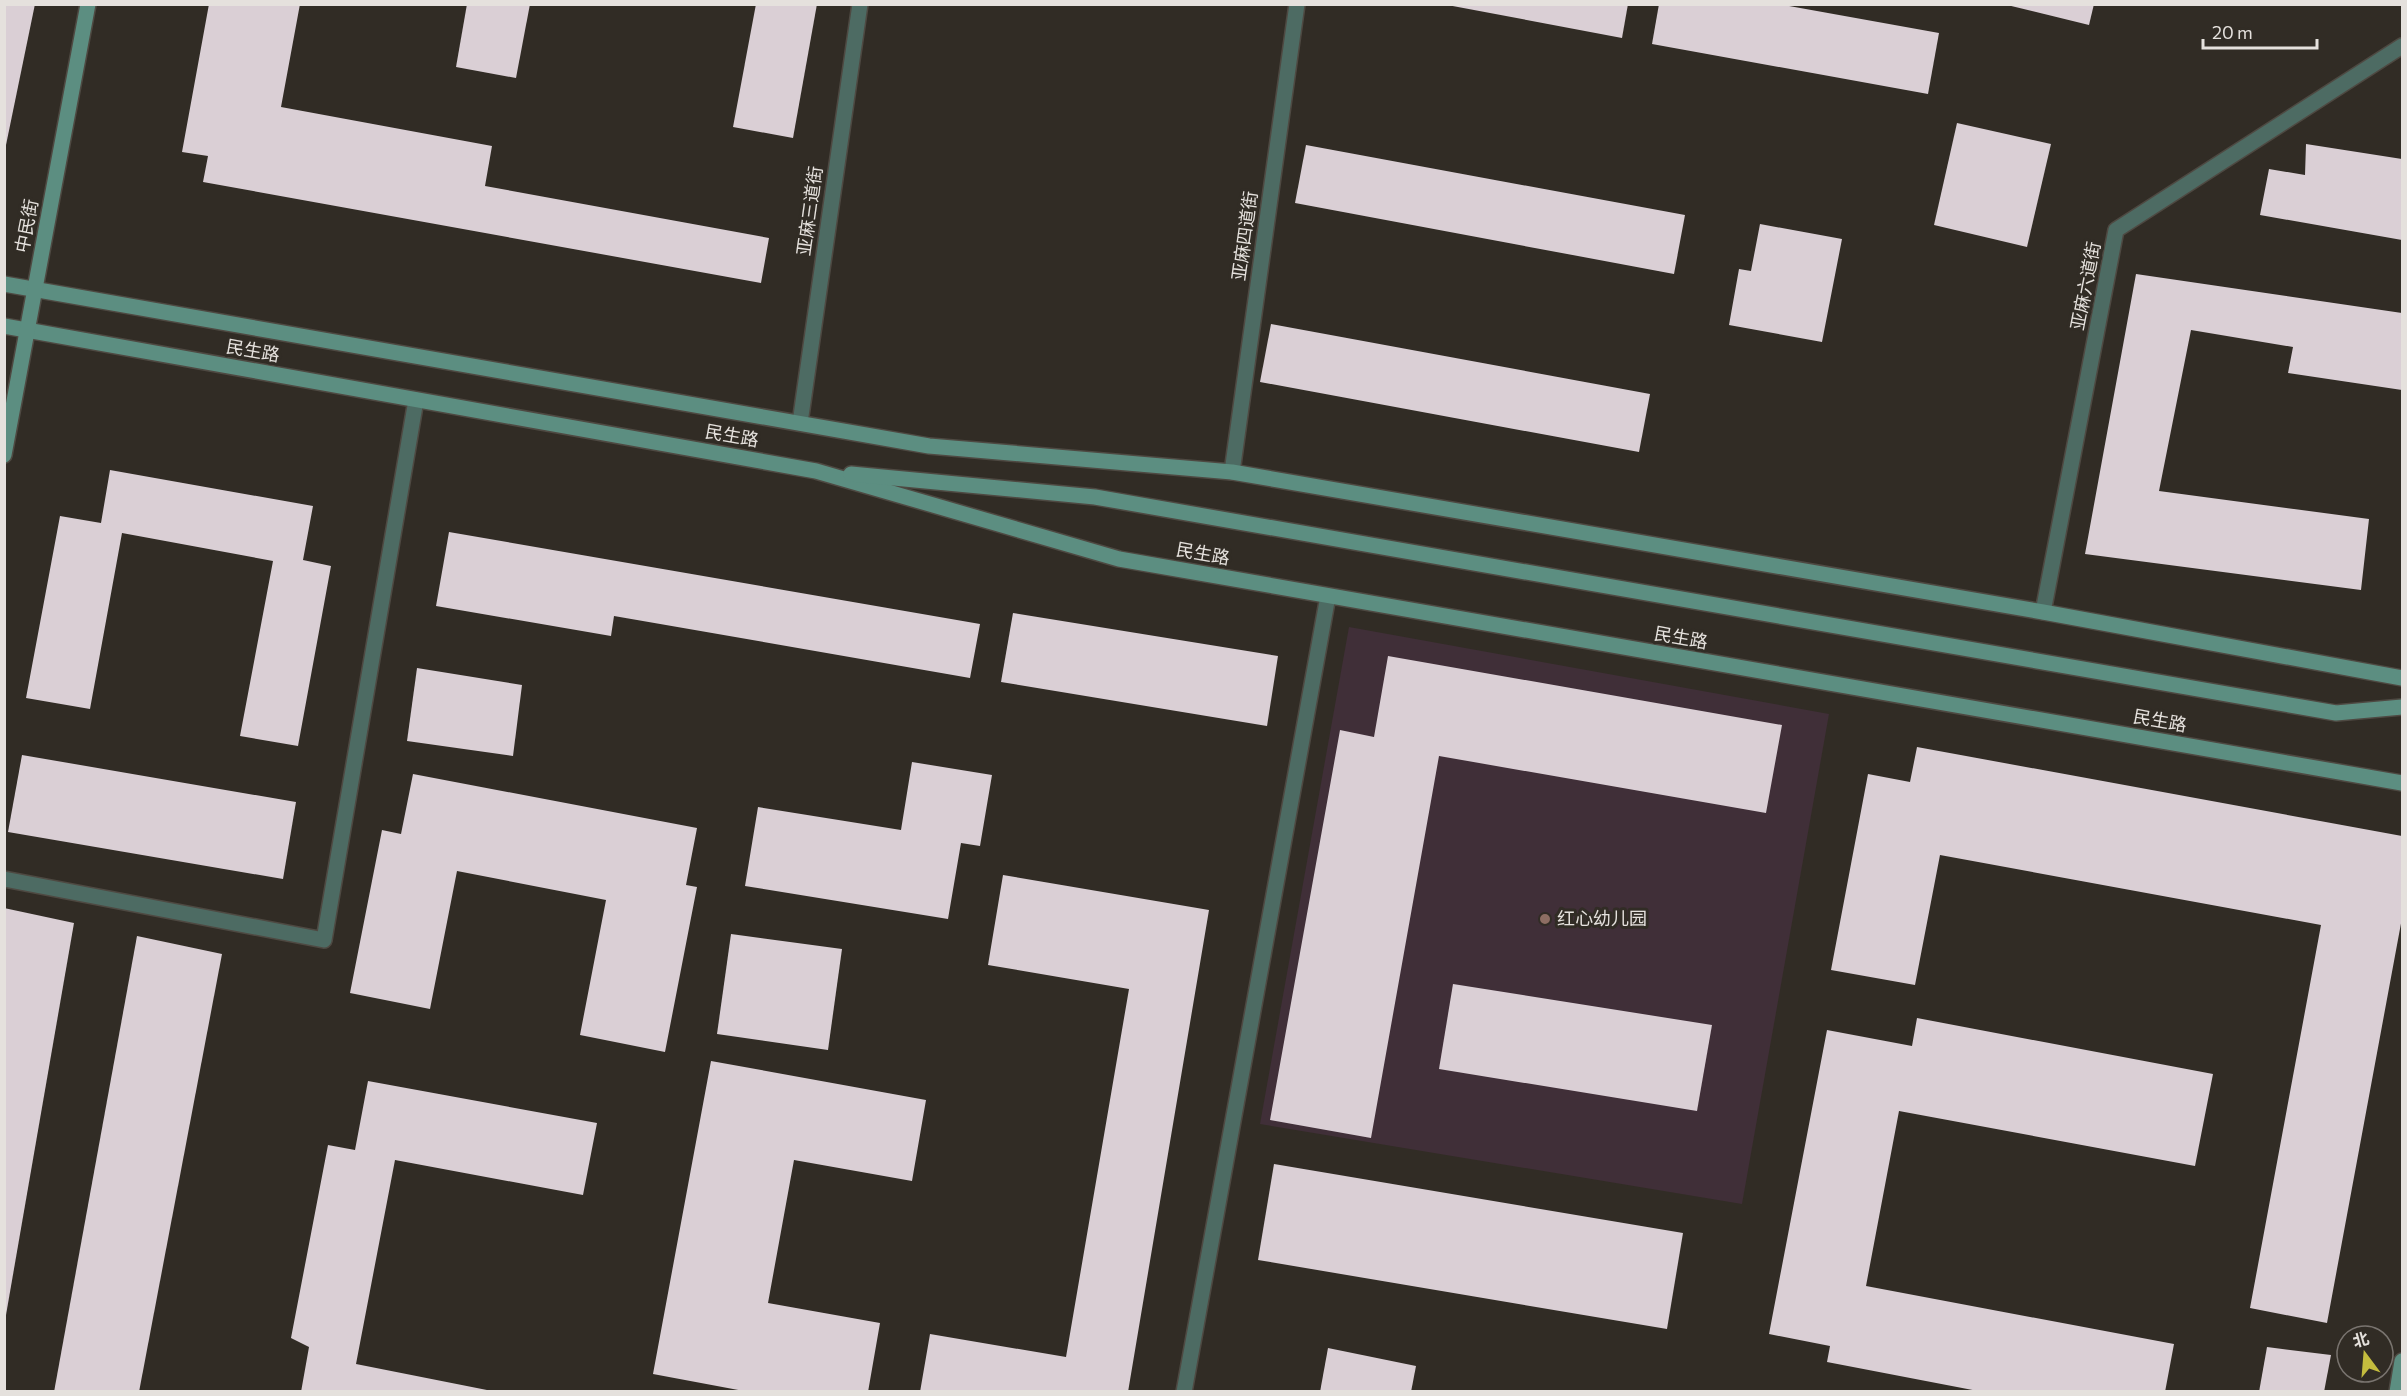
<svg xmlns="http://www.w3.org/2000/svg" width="2407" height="1396" viewBox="0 0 2407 1396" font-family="Commissioner,'Noto Sans SC',sans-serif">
<rect width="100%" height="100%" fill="#312c25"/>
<!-- education -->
<polygon fill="#402f38" points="1349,627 1829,714 1742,1204 1260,1124"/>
<!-- building -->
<g fill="#dacfd5">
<polygon points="4,4 35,4 6,145 4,145"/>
<polygon points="209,4 300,4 281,107 492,146 485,186 769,238 761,283 203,182 208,156 182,152"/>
<polygon points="467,4 530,4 516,78 456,67"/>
<polygon points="756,4 817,4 793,138 733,127"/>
<polygon points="1442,4 1628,4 1622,38"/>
<polygon points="1659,4 1778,4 1939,33 1928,94 1652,44"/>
<polygon points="2003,4 2094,4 2089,25"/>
<polygon points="1957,123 2051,144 2027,247 1934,225"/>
<polygon points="2306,144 2402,159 2402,240 2260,215 2269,169 2305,175"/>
<polygon points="1306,145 1685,215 1674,274 1295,203"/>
<polygon points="1760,224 1842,239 1822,342 1729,325 1739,269 1751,271"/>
<polygon points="2136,274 2402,313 2402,390 2288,373 2293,347 2191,330 2159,491 2369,519 2361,590 2085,554"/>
<polygon points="1271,324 1650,394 1639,452 1260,382"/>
<polygon points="110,470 313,506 303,560 331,566 298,746 240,736 273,561 122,533 90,709 26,698 60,516 101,523"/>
<polygon points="449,532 980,624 970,678 614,616 611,636 436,606"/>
<polygon points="1013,613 1278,656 1267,726 1001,682"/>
<polygon points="1388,656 1782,725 1766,813 1439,756 1371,1138 1270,1120 1340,730 1374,737"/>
<polygon points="417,668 522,685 513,756 407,741"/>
<polygon points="1917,747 2402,836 2402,918 2327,1323 2250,1308 2321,925 1940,855 1915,985 1831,970 1868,774 1910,782"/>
<polygon points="22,755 296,802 283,879 8,832"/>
<polygon points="912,762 992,775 980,846 961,843 948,919 745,886 758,807 901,830"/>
<polygon points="413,774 697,828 686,885 697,887 665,1052 580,1035 606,900 457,871 430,1009 350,993 382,830 401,834"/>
<polygon points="1003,875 1209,910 1128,1392 920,1392 930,1334 1066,1357 1129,989 988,965"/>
<polygon points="4,908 74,923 6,1315 4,1315"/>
<polygon points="731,934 842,949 828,1050 717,1034"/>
<polygon points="137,936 222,954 139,1392 54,1392"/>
<polygon points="1453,984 1712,1025 1697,1111 1439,1069"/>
<polygon points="1917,1018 2213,1074 2195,1166 1899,1111 1866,1286 2174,1344 2165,1392 1983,1392 1827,1362 1830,1346 1769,1334 1827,1030 1912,1046"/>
<polygon points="711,1061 926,1100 912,1181 794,1160 768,1303 880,1323 868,1392 749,1392 653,1374"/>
<polygon points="368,1081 597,1123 583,1195 395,1160 356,1364 497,1392 301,1392 309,1347 291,1338 328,1145 355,1150"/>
<polygon points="1274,1164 1683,1233 1667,1329 1258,1260"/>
<polygon points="2267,1347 2331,1355 2324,1392 2259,1392"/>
<polygon points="1328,1348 1416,1366 1411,1392 1320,1392"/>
</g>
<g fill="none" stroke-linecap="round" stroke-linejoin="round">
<!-- street casing -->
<g stroke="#4e4942" stroke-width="18">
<g id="street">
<polyline points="800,423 860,4"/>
<polyline points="1232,472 1297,4"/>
<polyline points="2043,612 2116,230 2402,46"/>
<polyline points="4,879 324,940 416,400"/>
<polyline points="1184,1392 1328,596"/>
</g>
</g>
<!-- secondary casing -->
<g stroke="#4e4942" stroke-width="18">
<g id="secondary">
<polyline points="4,284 929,446 1232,472 2043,612 2402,678"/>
<polyline points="4,326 816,471 1119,559 2402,783"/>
<polyline points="4,455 88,4"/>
<polyline points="851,474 1095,497 2336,713 2402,707"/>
<polyline points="2397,1392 2402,1361"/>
</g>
</g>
<!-- street -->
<use href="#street" stroke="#4d6b63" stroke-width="15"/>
<!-- secondary -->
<use href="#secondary" stroke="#5c8e81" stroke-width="15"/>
</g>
<!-- markers -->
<circle fill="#8d6e63" stroke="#312c25" stroke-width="2" cx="1545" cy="919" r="6"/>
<g text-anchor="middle" stroke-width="6" stroke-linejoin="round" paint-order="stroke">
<!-- street labels -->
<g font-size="18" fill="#e5e1dd" stroke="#312c25">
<text transform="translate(810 211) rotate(-82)" y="6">亚麻三道街</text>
<text transform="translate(27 226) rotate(-79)" y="6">中民街</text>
<text transform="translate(1245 236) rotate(-82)" y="6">亚麻四道街</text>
<text transform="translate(2086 286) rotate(-79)" y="6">亚麻六道街</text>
<text transform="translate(253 351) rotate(10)" y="6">民生路</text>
<text transform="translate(732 436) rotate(10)" y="6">民生路</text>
<text transform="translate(1203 554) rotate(10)" y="6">民生路</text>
<text transform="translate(1681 638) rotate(10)" y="6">民生路</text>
<text transform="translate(2160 721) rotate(10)" y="6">民生路</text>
</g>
<!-- poi labels -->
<g font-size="18" fill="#e5e1dd" stroke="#312c25" text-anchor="start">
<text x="1557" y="925">红心幼儿园</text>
</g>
</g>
<!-- border -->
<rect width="2407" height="1396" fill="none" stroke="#e5e1dd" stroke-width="12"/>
<!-- north arrow -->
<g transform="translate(2365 1354) rotate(344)"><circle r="28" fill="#312c25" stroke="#79746f" stroke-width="1.5"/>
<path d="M0-4.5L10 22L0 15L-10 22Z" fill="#c4bc3e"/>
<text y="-9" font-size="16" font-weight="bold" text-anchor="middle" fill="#e5e1dd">北</text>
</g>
<!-- scale -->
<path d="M2203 39v9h114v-9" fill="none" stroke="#e5e1dd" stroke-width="3"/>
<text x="2212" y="39" font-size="18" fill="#e5e1dd" stroke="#312c25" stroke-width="4.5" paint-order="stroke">20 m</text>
</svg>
